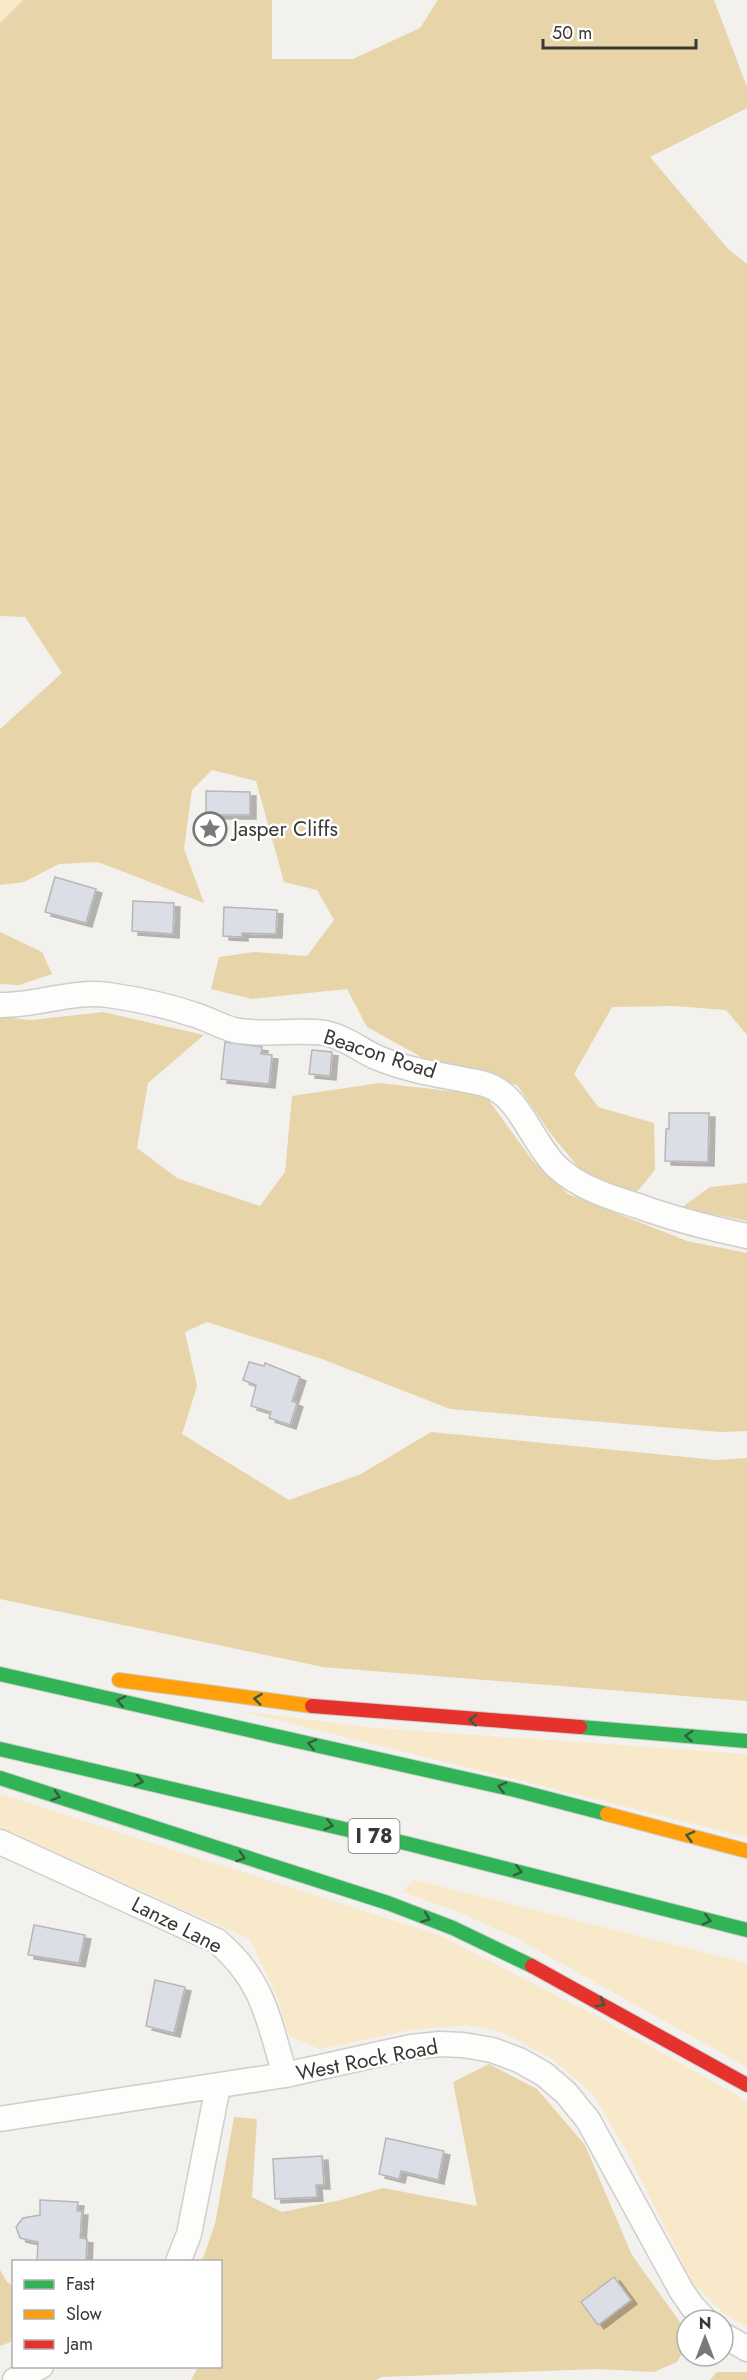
<svg xmlns="http://www.w3.org/2000/svg" width="747" height="2380" viewBox="0 0 747 2380" font-family="Jost,sans-serif">
<defs>
<filter id="shadow"><feDropShadow dx="6" dy="4" stdDeviation="0" flood-color="#0004"/></filter>
</defs>
<rect width="100%" height="100%" fill="#f3f1ed"/>
<!-- green -->
<g fill="#f7e9c9">
<polygon points="0,0 23,0 0,23"/>
<polygon points="241,1711 376,1728 747,1754 747,1837"/>
<polygon points="0,1794 439,1935 606,2021 747,2101 747,2327 726,2315 692,2282 627,2152 593,2094 551,2058 502,2032 466,2025 410,2030 320,2049 289,2036 277,1997 250,1939 0,1828"/>
<polygon points="415,1880 747,1963 747,2067 516,1938 459,1912 403,1892"/>
</g>
<!-- forest -->
<g fill="#e7d4a8">
<polygon points="23,0 272,0 272,59 353,59 420,28 438,0 714,0 747,87 747,108 650,157 728,249 747,264 747,1035 726,1010 674,1006 612,1007 574,1074 598,1107 654,1123 655,1170 636,1193 583,1173 551,1134 517,1085 425,1059 367,1027 347,989 252,999 211,989 219,957 254,952 307,956 334,920 317,890 284,882 256,781 212,770 192,790 184,849 204,903 98,862 59,864 24,882 0,885 0,729 62,673 25,617 0,616 0,23"/>
<polygon points="0,932 42,952 52,974 19,985 0,984"/>
<polygon points="103,1012 204,1035 148,1083 137,1148 177,1178 260,1206 285,1172 292,1096 379,1083 485,1095 533,1161 568,1194 687,1241 747,1253 747,1431 720,1432 450,1409 322,1359 207,1322 185,1332 197,1386 182,1434 289,1500 361,1474 431,1432 716,1460 747,1458 747,1701 323,1667 0,1599 0,1017 31,1020"/>
<polygon points="747,1183 747,1221 681,1208 710,1187"/>
<polygon points="489,2064 537,2089 585,2145 632,2255 687,2332 687,2345 677,2362 654,2372 599,2369 381,2377 376,2380 191,2380 198,2367 220,2366 220,2262 202,2261 215,2224 234,2117 257,2119 252,2197 282,2212 341,2200 383,2188 477,2206 453,2082"/>
<polygon points="0,2270 7,2282 14,2286 13,2341 0,2346"/>
<polygon points="717,2372 747,2372 747,2380 710,2380"/>
</g>
<!-- building -->
<g fill="#dcdee7" stroke="#b7b7b6" stroke-width="1.5" filter="url(#shadow)">
<polygon points="206,791 250,792 250,815 206,815"/>
<polygon points="55,877 96,889 86,923 45,912"/>
<polygon points="133,901 174,903 173,934 132,931"/>
<polygon points="224,907 277,910 276,934 242,933 242,937 223,936"/>
<polygon points="225,1042 262,1047 261,1054 272,1055 269,1084 221,1079"/>
<polygon points="312,1050 332,1052 330,1076 309,1074"/>
<polygon points="669,1113 709,1113 708,1162 665,1161 666,1129 669,1129"/>
<polygon points="249,1362 264,1366 265,1363 300,1377 292,1401 297,1403 290,1425 269,1418 271,1412 251,1406 256,1385 243,1380"/>
<polygon points="34,1925 85,1935 79,1963 28,1955"/>
<polygon points="155,1980 185,1987 174,2033 146,2026"/>
<polygon points="386,2138 444,2151 438,2180 401,2171 399,2179 379,2174"/>
<polygon points="322,2156 324,2185 316,2185 317,2197 275,2199 273,2159"/>
<polygon points="40,2200 78,2202 77,2211 82,2211 80,2238 87,2239 86,2262 37,2262 38,2242 20,2238 16,2227 23,2218 40,2215"/>
<polygon points="614,2277 631,2300 598,2325 581,2302"/>
</g>
<g fill="none" stroke-linecap="round" stroke-linejoin="round">
<!-- street casing -->
<g stroke="#cfcecb" stroke-width="27">
<g id="street">
<path d="M0,1005C36,1006 72,990 108,995C136,999 165,1005 192,1014C207,1018 219,1026 234,1030C263,1036 295,1029 325,1033C345,1037 360,1050 378,1058C405,1069 433,1074 461,1079C473,1082 485,1082 496,1089C522,1104 534,1145 557,1167C580,1188 609,1197 638,1206C674,1219 709,1228 747,1236"/>
<path d="M0,1842L217,1941C264,1981 268,2019 285,2075"/>
<polyline points="0,2119 285,2075 411,2047 440,2044 463,2045 492,2050 519,2060 544,2074 566,2093 588,2120 681,2290 692,2306 705,2320"/>
<polyline points="178,2262 189,2234 218,2086"/>
<polyline points="723,2335 747,2349"/>
<polyline points="15,2380 41,2366"/>
</g>
</g>
<!-- fast casing -->
<g stroke="#cfcecb" stroke-width="16">
<g id="fast">
<polyline points="0,1674 515,1790 607,1814"/>
<polyline points="580,1727 747,1741"/>
<polyline points="0,1749 409,1844 747,1930"/>
<polyline points="0,1778 388,1903 453,1928 532,1966"/>
</g>
</g>
<!-- slow casing -->
<g stroke="#cfcecb" stroke-width="16">
<g id="slow">
<polyline points="119,1680 312,1706"/>
<polyline points="607,1814 747,1851"/>
</g>
</g>
<!-- jam casing -->
<g stroke="#cfcecb" stroke-width="16">
<g id="jam">
<polyline points="312,1706 580,1727"/>
<polyline points="532,1966 747,2085"/>
</g>
</g>
<!-- street -->
<use href="#street" stroke="#fdfdfc" stroke-width="24"/>
<!-- fast -->
<use href="#fast" stroke="#30b455" stroke-width="14"/>
<!-- slow -->
<use href="#slow" stroke="#ff9f0a" stroke-width="14"/>
<!-- jam -->
<use href="#jam" stroke="#e5322d" stroke-width="14"/>
</g>
<!-- one-way arrows -->
<defs><path id="oneway-chevron" d="M-2-3.5L2.5 0L-2 3.5" fill="none" stroke-width="1.6" stroke-linecap="round" stroke-linejoin="round" transform="scale(1.5)"/></defs>
<g stroke="#365d3f">
<use href="#oneway-chevron" transform="translate(258 1699) rotate(-173)"/>
<use href="#oneway-chevron" transform="translate(121 1701) rotate(-167)"/>
<use href="#oneway-chevron" transform="translate(473 1720) rotate(-176)"/>
<use href="#oneway-chevron" transform="translate(689 1736) rotate(-176)"/>
<use href="#oneway-chevron" transform="translate(312 1744) rotate(-167)"/>
<use href="#oneway-chevron" transform="translate(139 1781) rotate(13)"/>
<use href="#oneway-chevron" transform="translate(502 1787) rotate(-167)"/>
<use href="#oneway-chevron" transform="translate(56 1796) rotate(18)"/>
<use href="#oneway-chevron" transform="translate(329 1825) rotate(13)"/>
<use href="#oneway-chevron" transform="translate(690 1836) rotate(-165)"/>
<use href="#oneway-chevron" transform="translate(241 1857) rotate(18)"/>
<use href="#oneway-chevron" transform="translate(518 1871) rotate(14)"/>
<use href="#oneway-chevron" transform="translate(426 1918) rotate(21)"/>
<use href="#oneway-chevron" transform="translate(707 1920) rotate(14)"/>
<use href="#oneway-chevron" transform="translate(601 2003) rotate(29)"/>
</g>
<!-- icons -->
<defs>
<g id="sight-ring" transform="scale(1.725)"><circle r="9.5" fill="#fff" stroke="#7a7975" stroke-width="1.5"/><path d="M0-6L1.8-2.2L6-1.7L2.9 1.2L3.7 5.4L0 3.3L-3.7 5.4L-2.9 1.2L-6-1.7L-1.8-2.2Z" fill="#7a7975"/></g>
</defs>
<g fill-rule="evenodd">
<use href="#sight-ring" x="210" y="829"/>
</g>
<g text-anchor="middle" stroke-width="5" stroke-linejoin="round" paint-order="stroke">
<!-- shield labels -->
<rect fill="#fff" stroke="#747472" stroke-width="1.5" x="348.5" y="1819" width="51" height="34" rx="4.5"/>
<g font-size="20" font-weight="bold" fill="#393835">
<text x="374" y="1843">I 78</text>
</g>
<!-- poi labels -->
<g font-size="21" fill="#393835" stroke="#fff" text-anchor="start">
<text x="233" y="836">Jasper Cliffs</text>
</g>
<!-- street labels -->
<g font-size="21" fill="#393835" stroke="#fff">
<text transform="translate(380 1054) rotate(18)" y="7">Beacon Road</text>
<text transform="translate(177 1925) rotate(27)" y="7">Lanze Lane</text>
<text transform="translate(367 2060) rotate(-11)" y="7">West Rock Road</text>
</g>
</g>
<!-- legend -->
<rect x="12" y="2260" width="210" height="108" fill="#ffffff" stroke="#b0afae" stroke-width="1.5"/>
<rect x="24" y="2280" width="30" height="9" fill="#30b455" stroke="#b0afae" stroke-width="1.5"/>
<text x="66" y="2290" font-size="18" fill="#393835">Fast</text>
<rect x="24" y="2310" width="30" height="9" fill="#ff9f0a" stroke="#b0afae" stroke-width="1.5"/>
<text x="66" y="2320" font-size="18" fill="#393835">Slow</text>
<rect x="24" y="2340" width="30" height="9" fill="#e5322d" stroke="#b0afae" stroke-width="1.5"/>
<text x="66" y="2350" font-size="18" fill="#393835">Jam</text>
<!-- north arrow -->
<g transform="translate(705 2338)"><circle r="28" fill="#ffffff" stroke="#b0afae" stroke-width="1.5"/>
<path d="M0-4.5L10 22L0 15L-10 22Z" fill="#7a7975"/>
<text y="-9" font-size="16" font-weight="bold" text-anchor="middle" fill="#393835">N</text>
</g>
<!-- scale -->
<path d="M543 39v9h153v-9" fill="none" stroke="#393835" stroke-width="3"/>
<text x="552" y="39" font-size="18" fill="#393835" stroke="#ffffff" stroke-width="4.5" paint-order="stroke">50 m</text>
</svg>
